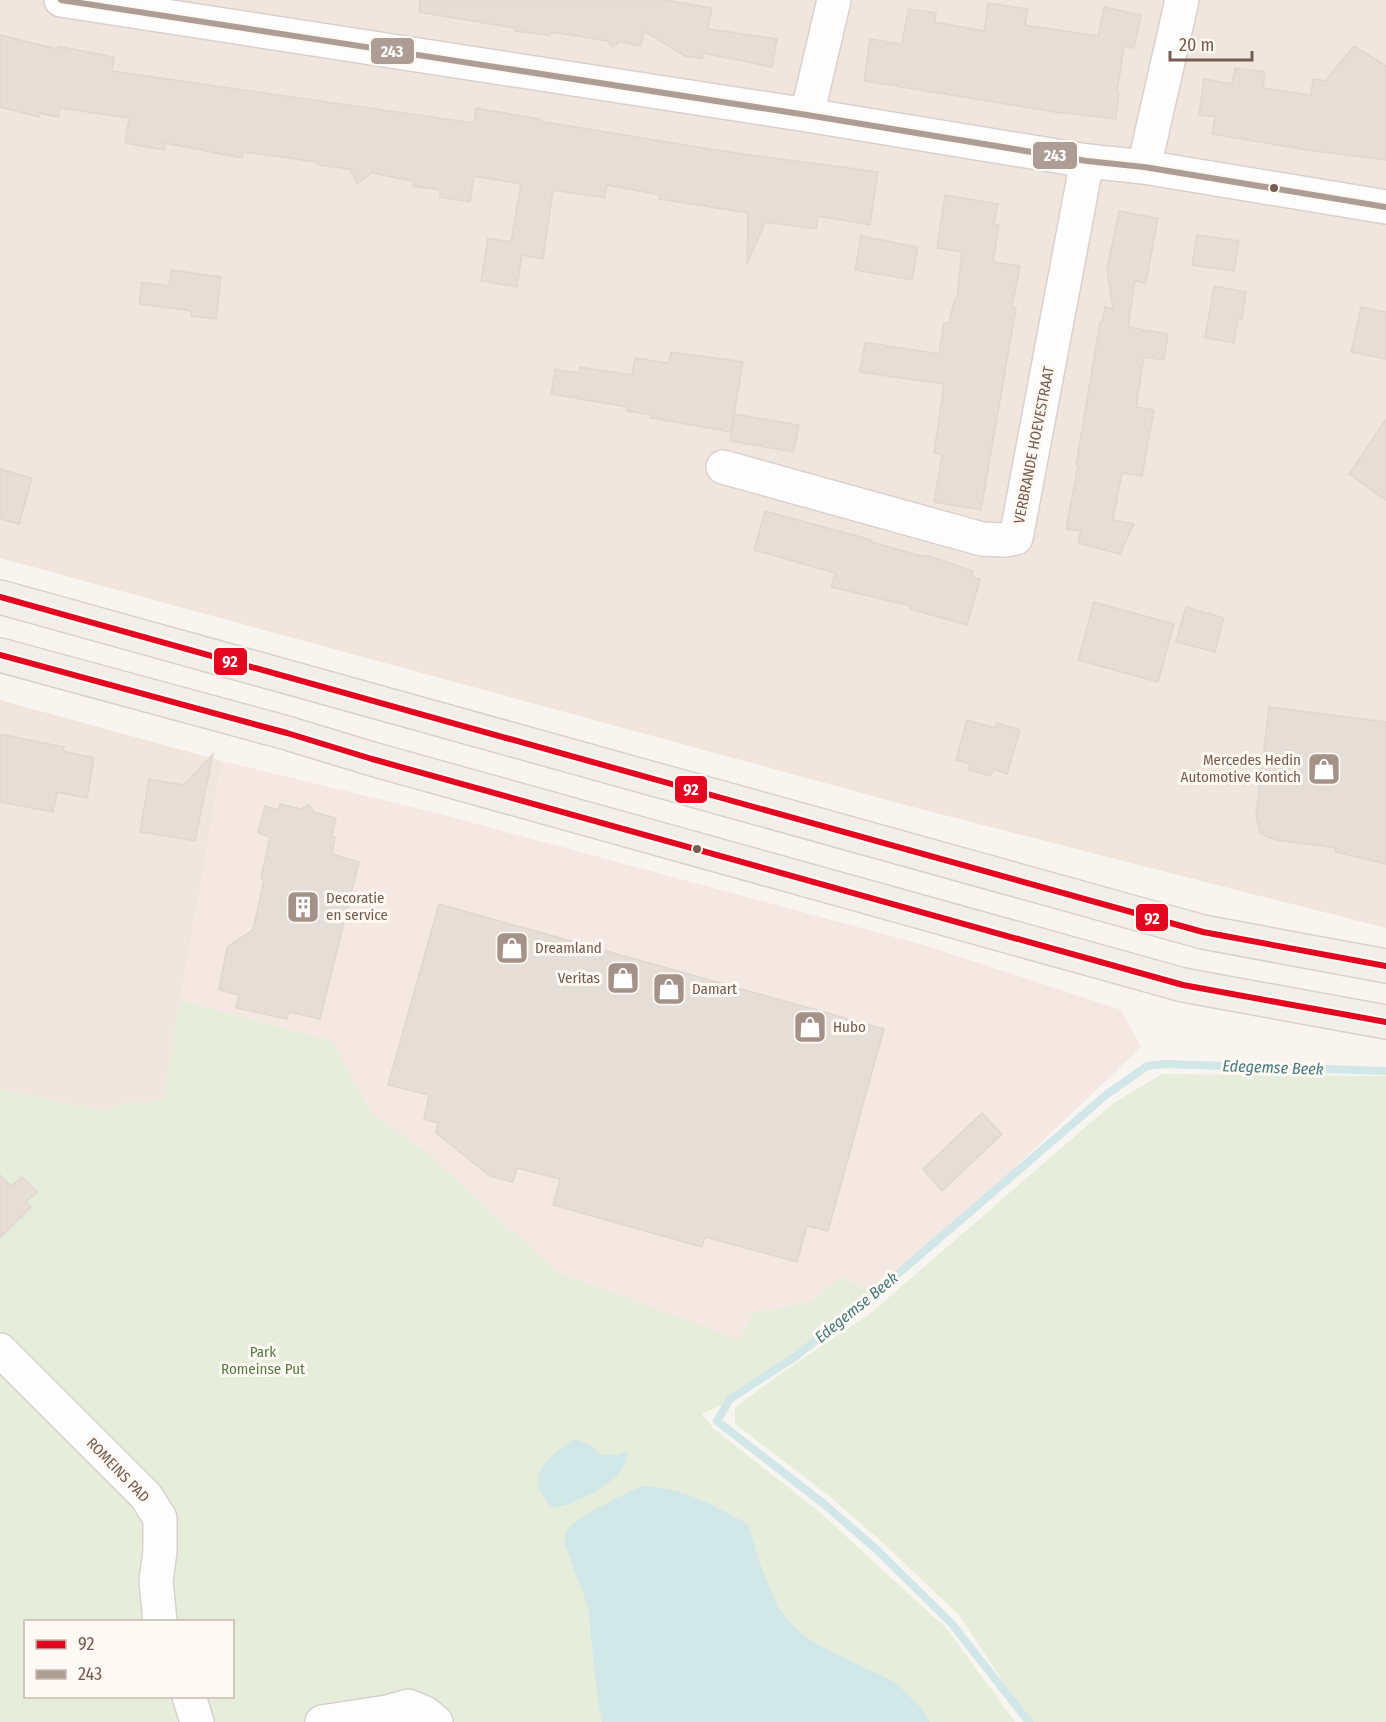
<svg xmlns="http://www.w3.org/2000/svg" width="1386" height="1722" viewBox="0 0 1386 1722" font-family="'Fira Sans Condensed',sans-serif">
<rect width="100%" height="100%" fill="#f8f4ef"/>
<!-- residential -->
<g fill="#f0e6dd">
<polygon points="0,0 1386,0 1386,928 924,810 0,558"/>
<polygon points="0,700 222,761 163,1100 123,1104 103,1111 0,1089"/>
</g>
<!-- commercial -->
<polygon fill="#f5e7e1" points="222,761 440,814 924,945 1121,1010 1141,1047 1003,1179 873,1292 842,1278 806,1303 753,1313 740,1341 557,1272 426,1152 372,1114 332,1041 180,1000"/>
<!-- green -->
<g fill="#e6eedb" fill-rule="evenodd">
<path d="M180,1000L332,1041L372,1114L426,1152L557,1272L740,1340L753,1313L806,1303L842,1278L873,1292L834,1323L724,1404L702,1414L714,1429L816,1509L947,1629L1015,1722H0V1089L103,1111L123,1104L163,1100ZM26,1622H232V1696H26Z"/>
<polygon points="1162,1074 1386,1076 1386,1722 1030,1722 959,1615 881,1541 828,1495 735,1424 735,1407 792,1366 871,1313 1112,1104"/>
</g>
<!-- water -->
<g fill="#d1e7e8">
<path d="M574,1439L592,1446L601,1455H618L627,1451C632,1478 576,1504 553,1508C522,1477 546,1459 574,1439Z"/>
<path d="M641,1486C683,1487 712,1505 748,1524L759,1561L778,1608L799,1632L822,1647L896,1683L920,1707L930,1722H602L598,1702L588,1607L564,1542C565,1539 565,1535 566,1532C574,1517 625,1494 641,1486Z"/>
</g>
<g fill="none" stroke-linecap="round" stroke-linejoin="round">
<!-- stream -->
<polyline stroke="#d1e7e8" stroke-width="8" points="1029,1722 952,1624 876,1549 824,1504 717,1421 730,1399 792,1359 864,1303 1106,1095 1147,1066 1165,1064 1386,1071"/>
</g>
<!-- building -->
<g fill="#e5ddd6" stroke="#e1d7d1" stroke-width="1.5">
<polygon points="420,0 666,0 712,8 708,29 777,39 772,67 703,53 702,59 685,56 644,31 641,46 620,42 612,48 608,41 552,32 549,35 515,31 515,28 419,12"/>
<polygon points="988,3 1028,9 1025,25 1098,36 1104,7 1141,15 1134,48 1124,46 1117,93 1119,93 1116,119 1055,112 864,81 870,39 902,44 908,9 936,13 935,22 984,31"/>
<polygon points="0,35 57,49 58,46 114,57 112,71 474,123 476,108 540,119 539,121 722,151 878,172 870,225 818,216 816,229 765,222 747,264 748,213 659,199 660,195 607,185 605,198 553,190 543,259 522,255 517,287 481,281 488,238 511,242 521,184 474,176 470,202 440,197 440,190 413,186 413,181 372,173 357,184 350,169 319,165 317,162 243,152 242,158 165,143 164,150 125,143 129,118 60,108 58,117 39,113 39,117 0,107"/>
<polygon points="1354,46 1386,66 1386,160 1307,150 1212,134 1215,117 1199,115 1204,79 1232,84 1235,68 1265,72 1263,88 1311,95 1313,79 1327,81 1328,77"/>
<polygon points="945,195 998,204 994,224 999,225 993,262 1020,266 1012,307 1016,308 981,510 934,502 942,455 934,453 944,384 860,372 865,342 939,354 944,323 949,323 955,298 957,298 962,252 937,248"/>
<polygon points="1119,211 1158,218 1146,283 1135,281 1128,327 1168,334 1164,360 1144,357 1136,407 1154,410 1142,476 1122,473 1113,520 1134,524 1120,554 1078,543 1081,531 1066,529 1078,466 1076,465 1100,322 1102,323 1105,307 1113,309 1107,269"/>
<polygon points="1197,235 1239,241 1234,271 1192,265"/>
<polygon points="861,236 918,247 912,280 855,270"/>
<polygon points="171,270 221,277 216,319 191,316 192,311 139,304 142,282 169,286"/>
<polygon points="1214,286 1246,292 1242,319 1238,319 1234,343 1205,338"/>
<polygon points="1361,307 1386,312 1386,359 1351,352"/>
<polygon points="671,352 743,362 731,432 651,418 652,415 627,411 627,407 551,394 555,369 579,373 580,367 632,375 635,358 669,363"/>
<polygon points="735,414 799,425 794,452 730,441"/>
<polygon points="1386,419 1386,500 1349,474"/>
<polygon points="0,469 32,478 19,524 0,519"/>
<polygon points="765,511 872,540 871,542 925,557 926,555 973,571 972,577 980,579 967,625 910,609 911,606 831,587 835,573 754,550"/>
<polygon points="1094,602 1174,624 1158,682 1078,660"/>
<polygon points="1186,607 1224,618 1215,652 1176,642"/>
<polygon points="1269,707 1386,722 1386,864 1335,852 1336,848 1276,840 1267,837 1260,832 1256,816"/>
<polygon points="967,720 995,728 997,723 1020,730 1007,774 993,769 991,776 968,770 970,764 956,760"/>
<polygon points="0,734 64,747 63,751 94,758 87,798 57,792 53,812 0,802"/>
<polygon points="213,754 195,841 140,832 149,779 184,785"/>
<polygon points="280,804 301,809 309,805 314,812 336,818 332,836 335,837 332,854 359,862 320,1019 289,1012 287,1019 236,1008 239,995 219,990 227,947 253,930 264,880 261,878 270,837 258,833 265,806 279,810"/>
<polygon points="439,904 884,1029 828,1231 807,1226 797,1262 705,1237 702,1247 553,1205 560,1179 517,1168 513,1182 490,1176 436,1133 438,1123 424,1119 429,1095 388,1085"/>
<polygon points="982,1113 1002,1134 942,1191 923,1169"/>
<polygon points="0,1175 11,1186 22,1177 37,1192 26,1202 31,1207 0,1238"/>
</g>
<g fill="none" stroke-linecap="round" stroke-linejoin="round">
<!-- minor casing -->
<g stroke="#d8d1cd" stroke-width="36">
<g id="minor">
<polyline points="61,0 807,115 1087,161 1144,167 1386,207"/>
<polyline points="807,115 834,0"/>
<polyline points="1144,167 1182,0"/>
<polyline points="723,467 982,539 1005,540 1016,538 1087,161"/>
<polyline points="0,1350 146,1496 160,1518 160,1551 156,1581 160,1622"/>
<polyline points="189,1696 197,1722"/>
<polyline points="322,1722 387,1712 408,1706 425,1713 436,1722"/>
</g>
</g>
<!-- major casing -->
<g stroke="#d9d1cc" stroke-width="36">
<g id="major">
<polyline points="0,597 1203,932 1386,966"/>
<polyline points="0,655 287,733 372,759 1183,985 1386,1022"/>
</g>
</g>
<!-- minor -->
<use href="#minor" stroke="#fefdfd" stroke-width="33"/>
<!-- major -->
<use href="#major" stroke="#f2eee8" stroke-width="33"/>
<!-- bus-1 casing -->
<g stroke="#fef9f2" stroke-width="10">
<g id="bus-1">
<polyline points="0,597 1203,932 1386,966"/>
<polyline points="0,655 287,733 372,759 1183,985 1386,1022"/>
</g>
</g>
<!-- bus-2 casing -->
<g stroke="#fef9f2" stroke-width="10">
<polyline id="bus-2" points="61,0 807,115 1087,161 1144,167 1386,207"/>
</g>
<!-- bus-1 -->
<use href="#bus-1" stroke="#e40521" stroke-width="6"/>
<!-- bus-2 -->
<use href="#bus-2" stroke="#ad9d95" stroke-width="6"/>
</g>
<!-- icons -->
<defs>
<g id="shop-square" transform="scale(1.725)"><rect x="-9" y="-9" width="18" height="18" rx="4" fill="#a49187" stroke="#fef9f2"/><path d="M-5-2.5h2.3a2.7 3.5 0 0 1 5.4 0H5L5.5 6h-11ZM-1.5-2.5h3a1.5 2.3 0 0 0-3 0Z" fill="#fff"/></g>
<g id="building-square" transform="scale(1.725)"><rect x="-9" y="-9" width="18" height="18" rx="4" fill="#a49187" stroke="#fef9f2"/><path d="M-4-6H4V6H1V3H-1V6H-4ZM-2.5-4.3h1.7v1.8h-1.7ZM.8-4.3h1.7v1.8H.8ZM-2.5-1h1.7V.8h-1.7ZM.8-1h1.7V.8H.8Z" fill="#fff"/></g>
</defs>
<g fill-rule="evenodd">
<use href="#shop-square" x="1324" y="769"/>
<use href="#building-square" x="303" y="907"/>
<use href="#shop-square" x="512" y="948"/>
<use href="#shop-square" x="623" y="978"/>
<use href="#shop-square" x="669" y="989"/>
<use href="#shop-square" x="810" y="1027"/>
</g>
<!-- markers -->
<g fill="#765b4f" stroke="#fef9f2" stroke-width="2">
<circle cx="1274" cy="188" r="5"/>
<circle cx="697" cy="849" r="5"/>
</g>
<g text-anchor="middle" stroke-width="6" stroke-linejoin="round" paint-order="stroke">
<!-- street labels -->
<g font-size="15" fill="#765b4f" stroke="#fef9f2">
<text transform="translate(1034 445) rotate(-79)" y="5">VERBRANDE HOEVESTRAAT</text>
<text transform="translate(118 1470) rotate(46)" y="5">ROMEINS PAD</text>
</g>
<!-- poi labels -->
<g font-size="15" fill="#765b4f" stroke="#fef9f2" text-anchor="start">
<text x="1301" y="765" text-anchor="end">Mercedes Hedin<tspan x="1301" dy="17">Automotive Kontich</tspan></text>
<text x="326" y="903">Decoratie<tspan x="326" dy="17">en service</tspan></text>
<text x="535" y="953">Dreamland</text>
<text x="600" y="983" text-anchor="end">Veritas</text>
<text x="692" y="994">Damart</text>
<text x="833" y="1032">Hubo</text>
</g>
<!-- park labels -->
<g font-size="15" fill="#597b47" stroke="#fef9f2">
<text x="263" y="1357">Park<tspan x="263" dy="17">Romeinse Put</tspan></text>
</g>
<!-- water labels -->
<g font-size="16" font-style="italic" fill="#477a80" stroke="#fef9f2">
<text transform="translate(1273 1067) rotate(2)" y="6">Edegemse Beek</text>
<text transform="translate(856 1307) rotate(-39)" y="6">Edegemse Beek</text>
</g>
</g>
<g stroke="#fef9f2" stroke-width="2">
<rect x="370" y="37" width="45" height="28" rx="6" fill="#ad9d95"/>
<rect x="1032" y="141" width="46" height="29" rx="6" fill="#ad9d95"/>
<rect x="213" y="647" width="35" height="29" rx="6" fill="#e40521"/>
<rect x="674" y="775" width="34" height="29" rx="6" fill="#e40521"/>
<rect x="1135" y="903" width="34" height="29" rx="6" fill="#e40521"/>
</g>
<g font-size="16" text-anchor="middle" font-weight="bold" fill="#fff">
<text x="392" y="57">243</text>
<text x="1055" y="161">243</text>
<text x="230" y="667">92</text>
<text x="691" y="795">92</text>
<text x="1152" y="924">92</text>
</g>
<!-- legend -->
<rect x="24" y="1620" width="210" height="78" fill="#fef9f2" stroke="#c8bab1" stroke-width="1.5"/>
<rect x="36" y="1640" width="30" height="9" fill="#e40521" stroke="#c8bab1" stroke-width="1.5"/>
<text x="78" y="1650" font-size="18" fill="#765b4f">92</text>
<rect x="36" y="1670" width="30" height="9" fill="#ad9d95" stroke="#c8bab1" stroke-width="1.5"/>
<text x="78" y="1680" font-size="18" fill="#765b4f">243</text>
<!-- scale -->
<path d="M1170 51v9h82v-9" fill="none" stroke="#765b4f" stroke-width="3"/>
<text x="1179" y="51" font-size="18" fill="#765b4f" stroke="#fef9f2" stroke-width="4.5" paint-order="stroke">20 m</text>
</svg>
